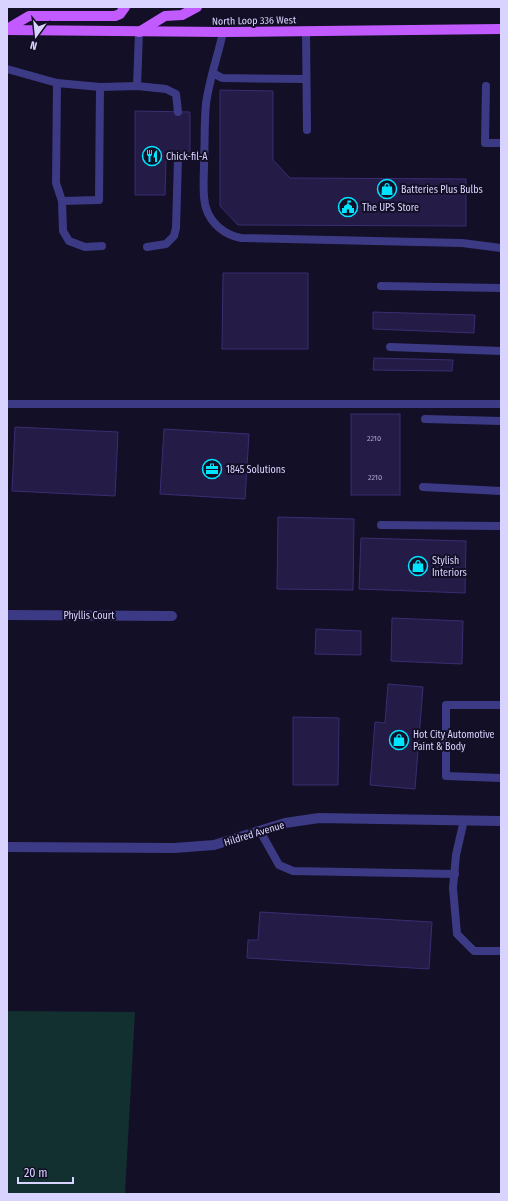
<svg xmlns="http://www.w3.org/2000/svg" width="508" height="1201" viewBox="0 0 508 1201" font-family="'Fira Sans Condensed',sans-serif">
<rect width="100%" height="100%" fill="#130f26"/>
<!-- green -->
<polygon fill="#12302f" points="7,1011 135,1012 125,1194 7,1194"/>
<!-- building -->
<g fill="#241b47" stroke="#3b2d73">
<polygon points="220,90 273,91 273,160 290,178 466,179 466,226 238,225 220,206"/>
<polygon points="135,111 190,112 190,159 166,159 165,195 135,195"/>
<polygon points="223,273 308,273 308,349 222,349"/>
<polygon points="373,312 475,315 474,333 373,329"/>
<polygon points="374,358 453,360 452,371 373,370"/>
<rect x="351" y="414" width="49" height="81"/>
<polygon points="15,427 118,432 115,496 12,491"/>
<polygon points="164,429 249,434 245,499 160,494"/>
<polygon points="278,517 354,519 353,590 277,589"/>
<polygon points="361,538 466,541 465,593 359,589"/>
<polygon points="392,618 463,621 462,664 391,661"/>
<polygon points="316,629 361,631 361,655 315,654"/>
<polygon points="388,684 423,687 415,789 370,785 375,722 385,723"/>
<polygon points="293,717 339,718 338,785 293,785"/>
<polygon points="260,912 432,922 429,969 247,958 248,940 258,940"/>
</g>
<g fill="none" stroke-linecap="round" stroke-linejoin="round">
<!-- lane -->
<g stroke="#3d3a85" stroke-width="8">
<polyline points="306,31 307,130"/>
<path d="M223,32C218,56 209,80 206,104C204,124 205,145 204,165C204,179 202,195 206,208C211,224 225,235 241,238L462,243L501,248"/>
<polyline points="7,69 57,83 100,87 137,86 166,89 176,94 178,112"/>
<polyline points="213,73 222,78 306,79"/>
<polyline points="57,83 56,183 62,201 63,231 69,241 85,247 102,246"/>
<polyline points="137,86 139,32"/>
<polyline points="486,86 485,143 501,143"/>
<polyline points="62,201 99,200 100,87"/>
<polyline points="147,247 166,244 174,236 176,228 178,159"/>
<polyline points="381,286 501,288"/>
<polyline points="390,347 501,351"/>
<polyline points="7,404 501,404"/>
<polyline points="425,419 501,421"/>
<polyline points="423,487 501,491"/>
<polyline points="381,525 501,526"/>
<polyline points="501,705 446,705 446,776 501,778"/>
<polyline points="464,820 456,855 453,888 457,934 474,951 501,951"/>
<polyline points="260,831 279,865 293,871 455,874"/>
</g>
<!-- street -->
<g stroke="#3d3a85" stroke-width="10">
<polyline points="7,615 172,616"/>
<polyline points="7,847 174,848 214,845 285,823 319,818 501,821"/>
</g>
<!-- primary -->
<g stroke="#c25bff" stroke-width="10">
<polyline points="7,29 29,16 115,16 120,14 125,7"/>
<polyline points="7,30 223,32 501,29"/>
<polyline points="139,32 165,16 182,15 197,7"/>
</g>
</g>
<!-- icons -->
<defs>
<g id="restaurant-ring" transform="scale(1)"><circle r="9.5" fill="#130f26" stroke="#00e5ff" stroke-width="1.5"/><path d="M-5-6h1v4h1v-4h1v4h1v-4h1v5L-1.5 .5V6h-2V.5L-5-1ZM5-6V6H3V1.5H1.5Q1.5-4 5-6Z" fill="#00e5ff"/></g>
<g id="shop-ring" transform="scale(1)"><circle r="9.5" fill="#130f26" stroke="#00e5ff" stroke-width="1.5"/><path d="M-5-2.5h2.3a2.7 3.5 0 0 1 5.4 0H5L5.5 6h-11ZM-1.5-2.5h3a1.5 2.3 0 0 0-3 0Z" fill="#00e5ff"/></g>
<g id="civic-ring" transform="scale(1)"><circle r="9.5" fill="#130f26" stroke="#00e5ff" stroke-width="1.5"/><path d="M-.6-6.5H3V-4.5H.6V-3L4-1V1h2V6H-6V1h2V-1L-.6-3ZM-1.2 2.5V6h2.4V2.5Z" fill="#00e5ff"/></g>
<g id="office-ring" transform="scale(1)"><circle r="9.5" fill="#130f26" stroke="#00e5ff" stroke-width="1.5"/><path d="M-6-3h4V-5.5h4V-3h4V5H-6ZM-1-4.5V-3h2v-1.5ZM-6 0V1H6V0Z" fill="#00e5ff"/></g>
</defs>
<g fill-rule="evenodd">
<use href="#restaurant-ring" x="152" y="156"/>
<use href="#shop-ring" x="387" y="189"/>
<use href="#civic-ring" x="348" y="207"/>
<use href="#office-ring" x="212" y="469"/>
<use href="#shop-ring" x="418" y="566"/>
<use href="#shop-ring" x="399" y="740"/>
</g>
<g text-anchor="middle" stroke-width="4" stroke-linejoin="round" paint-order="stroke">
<!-- number labels -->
<g font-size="8" fill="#aca6d1">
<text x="374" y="441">2210</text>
<text x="375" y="480">2210</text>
</g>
<!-- street labels -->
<g font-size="10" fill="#d9d4ff" stroke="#130f26">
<text transform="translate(254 20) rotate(-1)" y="4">North Loop 336 West</text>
<text x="89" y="619">Phyllis Court</text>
<text transform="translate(254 833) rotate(-17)" y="4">Hildred Avenue</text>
</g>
<!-- poi labels -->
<g font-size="10" fill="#d9d4ff" stroke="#130f26" text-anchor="start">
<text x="166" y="160">Chick-fil-A</text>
<text x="401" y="193">Batteries Plus Bulbs</text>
<text x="362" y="211">The UPS Store</text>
<text x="226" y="473">1845 Solutions</text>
<text x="432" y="564">Stylish<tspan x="432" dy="12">Interiors</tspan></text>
<text x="413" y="738">Hot City Automotive<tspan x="413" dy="12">Paint &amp; Body</tspan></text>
</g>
</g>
<!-- border -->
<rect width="508" height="1201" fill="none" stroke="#d9d4ff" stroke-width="16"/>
<!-- north arrow -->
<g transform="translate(36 36) rotate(195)" stroke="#130f26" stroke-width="3" paint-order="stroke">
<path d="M0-3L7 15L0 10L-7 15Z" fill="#d9d4ff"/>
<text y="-6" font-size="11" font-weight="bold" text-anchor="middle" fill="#d9d4ff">N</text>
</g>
<!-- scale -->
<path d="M18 1177v6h55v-6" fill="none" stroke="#d9d4ff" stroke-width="2"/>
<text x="24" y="1177" font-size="12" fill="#d9d4ff" stroke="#130f26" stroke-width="3" paint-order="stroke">20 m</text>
</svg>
